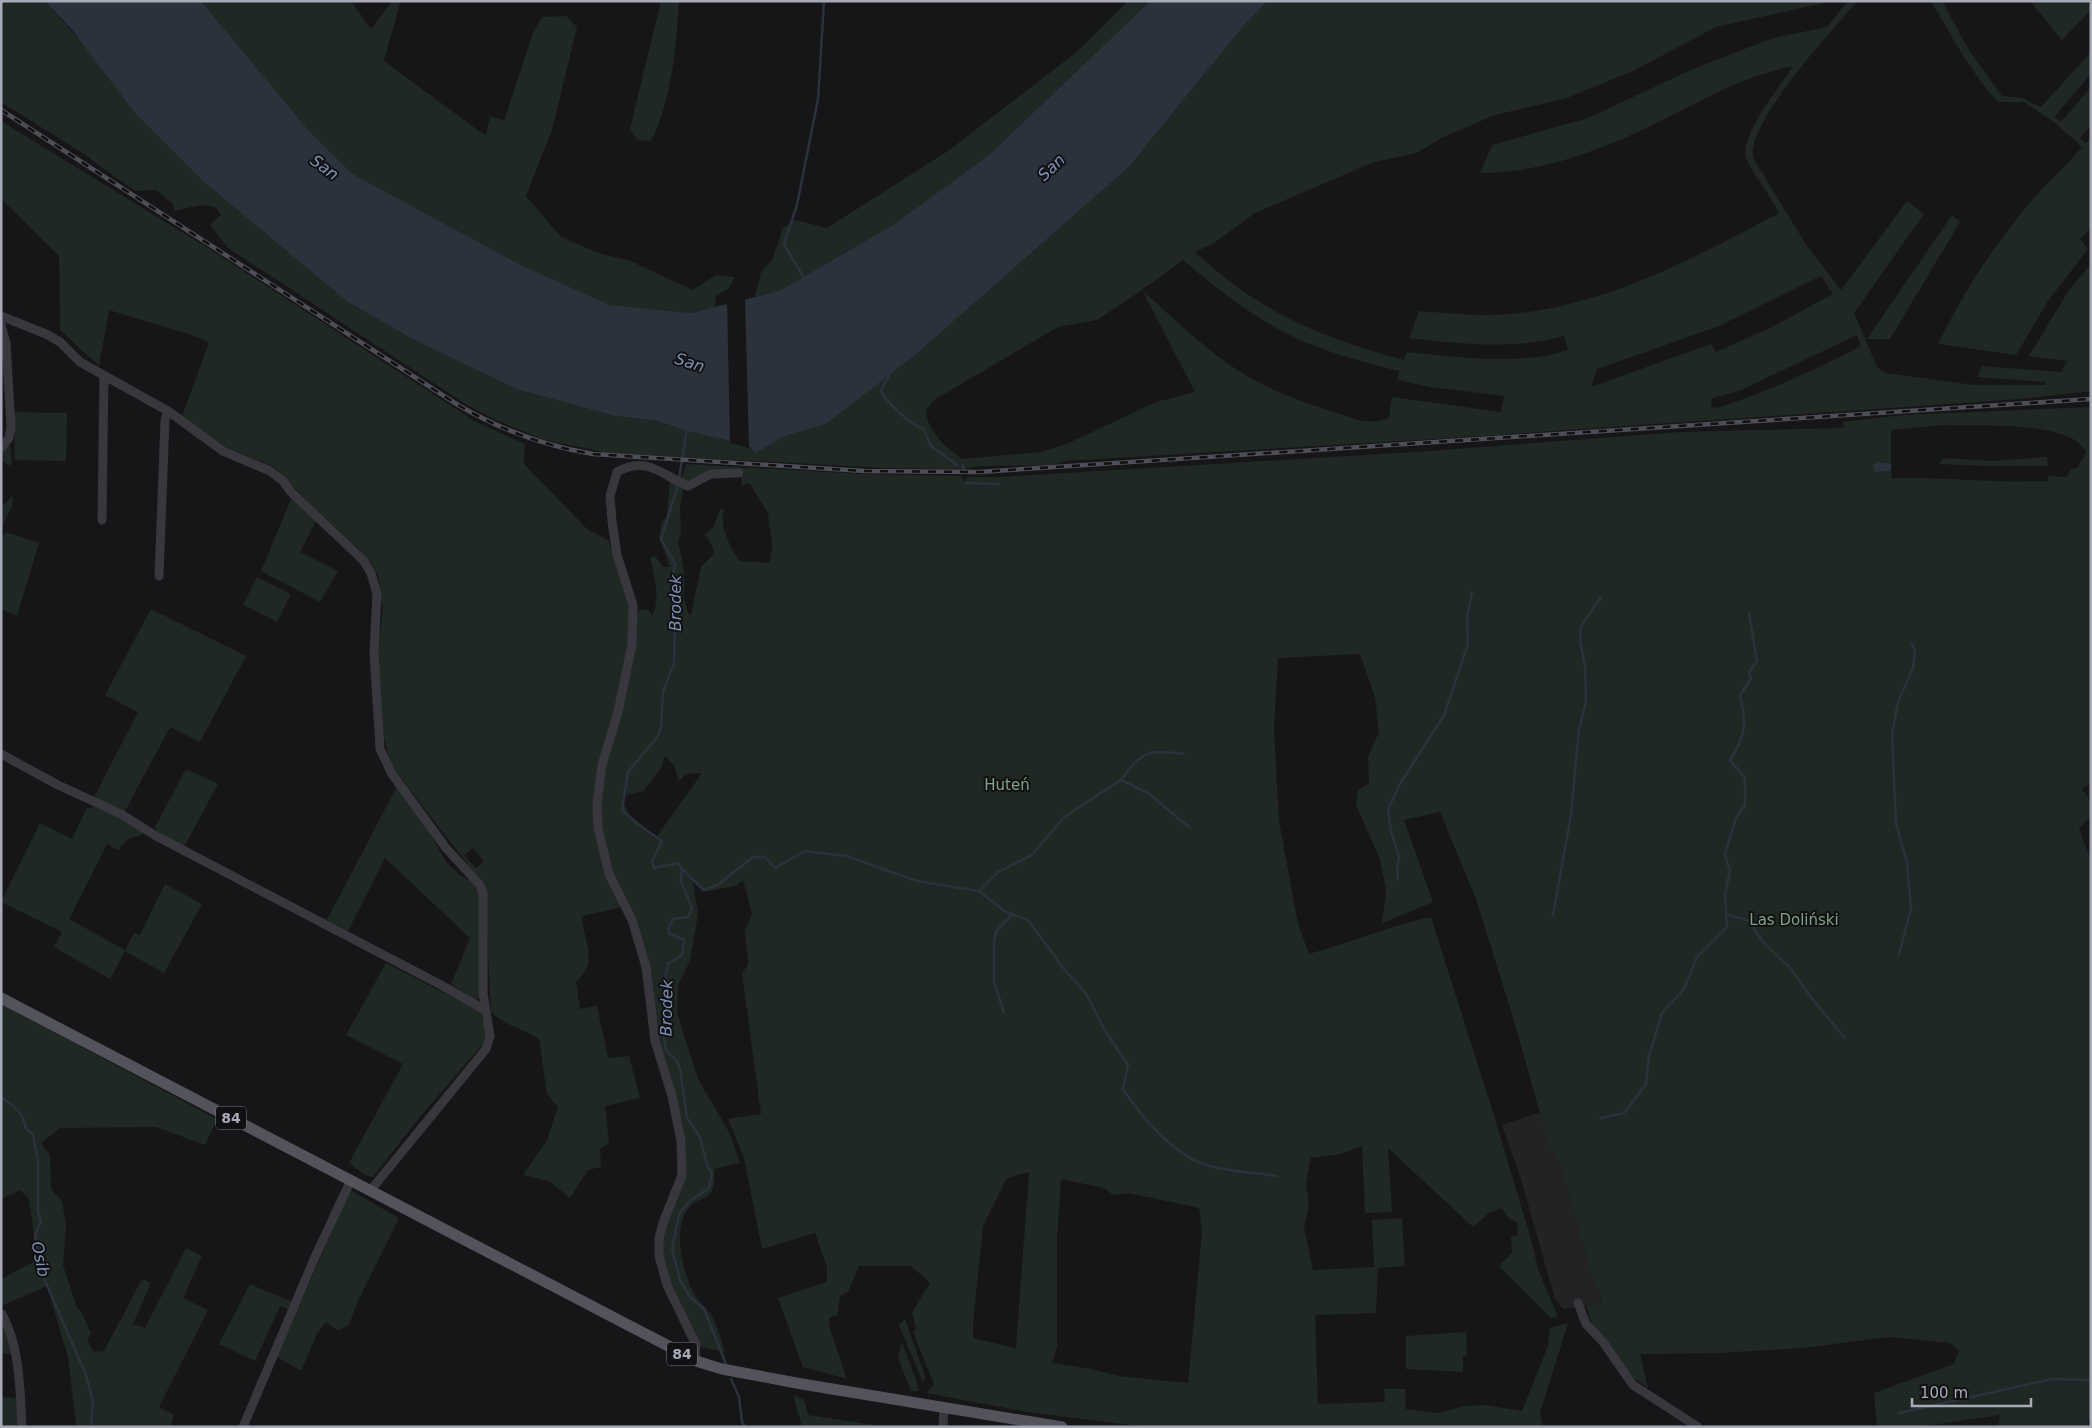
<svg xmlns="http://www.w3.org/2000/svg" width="2092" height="1428" viewBox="0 0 2092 1428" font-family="'DejaVu Sans',sans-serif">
<rect width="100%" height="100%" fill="#161618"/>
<!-- built -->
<polygon fill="#232225" points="1541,1112 1550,1150 1559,1159 1589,1267 1602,1303 1563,1309 1555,1299 1520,1176 1502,1125"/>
<!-- green -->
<g fill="#202823" fill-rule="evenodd">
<path d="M1,1H45L97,60L348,302L414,340L516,389L615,416L658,421L690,432L748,445L756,453L785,436L826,424L913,357L1129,167L1245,24L1268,1H1833L1716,27L1633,71L1567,98L1495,115L1441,138L1417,153L1374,162L1255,213L1214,243L1195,252C1261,313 1319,337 1404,360L1407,352C1456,357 1521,366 1568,350L1564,336C1514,350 1460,344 1409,338L1419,311C1449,313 1480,317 1510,314C1605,306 1697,257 1779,213C1770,195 1756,179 1747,160C1737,138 1781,85 1793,66C1738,77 1691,107 1640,131C1590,154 1536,173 1480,173L1492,145L1588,118L1693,69L1773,38L1827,27L1848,1H1858C1833,29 1746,123 1753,158L1807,246L1841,290L1907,201L1924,214L1854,313L1877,367L1885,373L1974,385H2046L2045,382L1977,377L1982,366L2061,372L2067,361L2029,356L2069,290L2091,264V391L2020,399L1453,438L1065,461L1052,465L981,466L963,469L885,468L609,453L545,440L496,420L467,405L228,248L210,225L221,215L215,207L200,205L174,211V205L156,190L135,191L94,162L89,157L1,102ZM1183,260C1209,282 1236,304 1266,322C1306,347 1354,360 1399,371L1398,380L1430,387L1504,396L1501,412L1392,397L1389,418C1366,426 1357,419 1334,412C1301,402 1266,389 1236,369C1202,346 1173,318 1142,290ZM1821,276L1833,294L1770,328L1716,352L1711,344L1591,387L1597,369L1719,326ZM1142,290L1195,392L1156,402L1069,443L1041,452L963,459C947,450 926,429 926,410L934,400L1058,327L1097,320ZM1857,335L1861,346C1814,370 1768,392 1717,408L1711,407L1712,398L1739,391Z"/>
<polygon points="201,1 351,1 371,29 392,1 399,1 400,3 384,61 486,136 490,116 504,121 533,33 542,17 566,16 577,27 552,130 526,196 561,237 598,253 628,260 693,290 716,275 735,277 728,289 716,296 715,307 691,313 610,305 521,265 353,174 310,132"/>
<path d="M661,1H679C676,48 672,99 651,141L638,140L630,129Z"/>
<polygon points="1128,1 1150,1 990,154 893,225 779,291 755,297 761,272 773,258 783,228 795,220 827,228 948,151 1078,51"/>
<path d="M1931,1H1942L1969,50L2002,96L2022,98L2041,107L2091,52V74L2054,117L2061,122L2091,87V125L2080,138L2086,143L2091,138V228L2080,239L2088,249L2048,301L2016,355L1938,344C1965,290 1993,246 2032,200C2048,182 2066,166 2082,147L2054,122L2024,102H1998C1970,72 1952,36 1931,1Z"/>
<polygon points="2030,1 2087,1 2091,10 2062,40"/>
<path d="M1,121L208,248L476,422L525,444L524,464L588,530L608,540L636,614L640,610L648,609L652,616C661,599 654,576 650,558L655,556L663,567H670L659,537L662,521L667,516L670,480L683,488L680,509L681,532L678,541L684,572V598L688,613L691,615L701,567L713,555L714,550L705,534L714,526L720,509L724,510C719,526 730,548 740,561L770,563L772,547L768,513L749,483L742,486L741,477L745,474L742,470L713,471L688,484L681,480L686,464L861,474L962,476L965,484L966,477H998L1430,451L1680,432L1845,428L1842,422L1903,415L2091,407V784L2082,788L2091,803V816L2079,829L2091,860V1415L2087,1427H1998L2000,1415L1918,1427H1877L1874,1393L1954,1364L1959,1350L1950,1343L1889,1337L1802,1348L1720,1353L1640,1354L1648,1388L1634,1378L1592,1324L1586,1306L1602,1302L1589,1267L1559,1160L1550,1150L1515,1024L1476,899L1440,812L1404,820L1433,902L1382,923L1386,893L1385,885L1380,859L1356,805L1358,790L1369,783L1368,757L1379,732L1375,698L1360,654L1278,658L1274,729L1279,821L1298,924L1309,954C1350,943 1389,926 1431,917L1496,1122L1531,1239L1538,1269L1558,1317L1551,1318L1499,1266L1512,1253L1511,1237L1517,1235L1518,1223L1510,1219L1501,1208L1489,1213L1473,1227L1388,1148L1392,1212L1365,1213L1362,1146L1341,1154L1311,1158L1306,1184L1309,1204L1304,1227L1313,1270L1374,1267L1372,1220L1402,1218L1405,1266L1378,1268L1376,1313L1315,1315L1318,1404L1385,1402L1384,1389H1405L1406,1409L1438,1413L1465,1406L1484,1405L1522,1411L1548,1346L1550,1328L1568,1323L1540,1413L1543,1427H1146L1028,1412L926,1393L934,1384L913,1332L916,1328L912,1312L930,1283L911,1266H859L848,1292L840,1296L837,1315L829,1318L830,1329L847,1379L803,1367L778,1298L827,1282V1267L815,1233L762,1249L744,1158L728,1119L761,1114L742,974L748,964L745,930L752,914L743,880L736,886L703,892L693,882L698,915L690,961L678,985L677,1013L698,1079L730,1134L740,1163L714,1169C716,1210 700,1189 686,1212C673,1233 683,1275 695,1295C700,1303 708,1309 712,1316C718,1327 721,1341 725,1352L701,1347L665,1275L661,1241L665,1224L685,1173L661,1055L652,986L608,860L599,812L602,783L616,709C602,753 587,795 597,843C601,865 613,886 623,907L582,916C583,942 600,961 576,982L580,1009L597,1006L608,1058L629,1056L640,1098L605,1106L609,1143L600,1149L601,1167L588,1170L570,1198L549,1181L523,1175L547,1140L558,1107L547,1094L539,1039C524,1029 504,1025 491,1012L487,933L479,879L391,765L382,729L377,655L383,611L378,575L363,553L307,501L274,467L226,447L182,416L209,343L195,336L109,310L99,366L60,330L59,256L1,199ZM1945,425C1975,426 2075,420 2086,453L2077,468L2071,469L2067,477L2048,476V481C1995,483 1944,477 1892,478L1891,471L1875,472L1878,462L1891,464V430ZM665,756L674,765L679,781L686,774L702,773L655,839C638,827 627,817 622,796L644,791L662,766ZM473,848L484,861L476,868L464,855ZM1029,1172L1016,1347L1015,1348L973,1338V1324L983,1226L1007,1178ZM1061,1179L1104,1188L1113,1195L1129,1193L1199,1208L1202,1232L1188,1383L1118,1376L1092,1369L1052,1363L1057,1347V1239Z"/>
<polygon points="1952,215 1960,222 1890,339 1867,339"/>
<polygon points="14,412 67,413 66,461 15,460"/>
<polygon points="10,445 12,462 9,466 1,459 1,452"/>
<polygon points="2047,457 2048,466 1989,466 1939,464 1943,458 1993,461"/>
<polygon points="13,496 12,506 1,528 1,507"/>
<polygon points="292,497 317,519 300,552 338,571 320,602 261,571"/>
<polygon points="6,532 39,543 17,616 1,609 1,538"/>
<polygon points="257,577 291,594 277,622 243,605"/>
<polygon points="151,609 246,656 200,742 170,727 124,813 93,799 138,712 105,695"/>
<polygon points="186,769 218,784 184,847 158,834 155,827"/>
<polygon points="397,786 431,835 446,862 461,876 475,883 479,890 481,992 479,999 475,1000 451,984 470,938 385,858 348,931 327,920"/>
<polygon points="96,807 119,816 144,832 142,835 128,839 118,850 107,844 69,919 125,950 134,933 140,935 165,884 202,904 164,973 125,951 110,979 54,947 62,932 1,902 40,823 72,839 87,808"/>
<polygon points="386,963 481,1012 486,1033 483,1044 418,1119 373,1177 365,1175 349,1163 403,1064 346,1035"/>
<polygon points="1,1004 217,1119 205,1145 156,1127 60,1128 41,1143 50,1155 51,1189 62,1201 66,1226 63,1265 77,1308 80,1310 91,1333 87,1341 94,1352 104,1351 142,1279 151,1283 133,1324 145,1328 186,1248 202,1256 183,1298 208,1310 159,1407 174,1415 171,1427 76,1427 68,1357 47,1286 1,1306 1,1279 37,1260 29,1199 20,1190 1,1199"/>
<polygon points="350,1190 399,1218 357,1303 349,1325 338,1331 326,1322 318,1332 301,1371 277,1357"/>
<polygon points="250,1284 293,1302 289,1310 280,1306 255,1361 219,1344"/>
<polygon points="905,1319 925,1376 923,1383 899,1325"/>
<polygon points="1,1320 12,1354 1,1353"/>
<polygon points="1466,1332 1467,1355 1463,1356 1463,1372 1406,1369 1406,1336"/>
<polygon points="902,1343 917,1382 918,1391 911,1391 898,1358"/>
<polygon points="793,1395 804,1400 808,1415 888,1427 802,1427"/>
<polygon points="1,1397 19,1398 19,1421 17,1427 1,1427"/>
</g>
<!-- water -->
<g fill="#2c323c">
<polygon points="45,1 201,1 310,132 353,174 521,265 610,305 691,313 779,291 893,225 990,154 1150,1 1268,1 1245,24 1129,167 913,357 826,424 785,436 756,453 748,445 690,432 658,421 615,416 516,389 414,340 348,302 203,181 135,113 72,30"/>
<polygon points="1878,462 1891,464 1891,471 1875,472 1873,465"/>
</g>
<!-- pier -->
<polygon fill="#161618" points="745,297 749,450 747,447 730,443 727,301"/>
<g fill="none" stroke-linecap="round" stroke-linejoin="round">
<!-- stream -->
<g stroke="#2c323c" stroke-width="2.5">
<polyline points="804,278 784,244 797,205 818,99 824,1"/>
<path d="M888,374L889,376L881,390C882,398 915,429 923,428L931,446L957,465"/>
<polyline points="963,465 964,471"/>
<polyline points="679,479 687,428"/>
<polyline points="966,483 999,484"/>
<path d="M678,485L661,539L675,564L672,577L676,590L674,663L663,692L661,727L658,736L628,772L622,810C634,821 647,832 662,841L652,861L654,868L678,863L682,869L681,881L692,909L688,917L673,919L668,928L669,933L684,940L682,955L668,964L663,992L668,1003V1026L664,1037L666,1050L677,1061L680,1069L687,1118L700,1137L707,1165L712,1173L709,1188L690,1201L679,1214L672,1249L680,1280L690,1297L704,1309L726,1364"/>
<path d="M1121,780C1144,749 1148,750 1184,754"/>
<path d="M682,869L704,890L719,884L753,857H765L775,868L805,851L846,856L917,881L979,891L1006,912L1028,920L1064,969L1087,995L1104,1029L1128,1065L1123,1089C1140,1115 1173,1154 1203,1164C1226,1172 1253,1172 1276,1176"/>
<polyline points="1398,880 1397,871 1399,856 1391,832 1388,809 1400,784 1444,715 1468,644 1467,617 1472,593"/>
<polyline points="979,891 998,872 1032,855 1064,817 1121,780 1148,793 1190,828"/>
<polyline points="1726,914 1749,921 1763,942 1790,968 1813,1000 1845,1038"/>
<polyline points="1553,915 1571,815 1579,730 1586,701 1585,666 1580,640 1581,626 1601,597"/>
<polyline points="1899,955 1911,908 1907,862 1896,824 1892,734 1898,702 1913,668 1915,651 1911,642"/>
<polyline points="1004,1012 994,982 994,943 996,931 1013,914"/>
<path d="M1,1097C15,1107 23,1112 26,1129L33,1134L38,1161V1212L41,1222L35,1235L43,1276L86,1375L93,1402L91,1427"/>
<path d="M1601,1118L1624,1113L1646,1084L1649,1056L1662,1013L1684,989L1697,957L1727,927L1725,894L1730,871L1725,854L1736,818L1745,805V778L1730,760C1746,735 1747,724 1740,695L1751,679L1749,672L1757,661L1749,613"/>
<polyline points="731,1379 739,1397 742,1422 745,1427"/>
<polyline points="1899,1413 2052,1379 2091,1380"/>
</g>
<!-- minor -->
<g stroke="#37373d" stroke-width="9">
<polyline points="1,316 46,334 60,342 80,362 168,411 223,451 270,471 283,481 291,492 363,560 371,573 377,594 374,653 380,749 392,774 446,848 480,885 483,893 483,993 490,1036 486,1049 370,1191"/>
<polyline points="1,325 6,343 11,427 9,438 1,448"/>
<polyline points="102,520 104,376"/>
<polyline points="159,576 165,420 168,411"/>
<polyline points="1,754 58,785 121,814 156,836 441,985 485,1010"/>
<polyline points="1578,1303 1586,1324 1603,1342 1633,1385 1698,1427"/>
<path d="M2,1314C20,1347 20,1389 22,1427"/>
<path d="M695,1361L696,1345L667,1285L659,1256V1238L663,1223L682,1175L681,1141L672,1096L655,1041L646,967L632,920L609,874L598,828L597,803L602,765L618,712L632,644L633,605L617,555L612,521L610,496L617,472C647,455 662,475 688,486L711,474L739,473"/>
<polyline points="243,1427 315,1257 351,1180"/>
<polyline points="943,1427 944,1408"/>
</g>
<!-- major -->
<polyline stroke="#53535c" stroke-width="11" points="1,998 699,1362 722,1369 802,1384 1062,1427"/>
<!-- rail casing -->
<g stroke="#4e4e56" stroke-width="4.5">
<path id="rail" d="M1,110L458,405C501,430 544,446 593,454L864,471L979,472L2091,399"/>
</g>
<!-- rail -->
<use href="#rail" stroke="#111113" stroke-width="2.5" stroke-dasharray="8" stroke-linecap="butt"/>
</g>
<g text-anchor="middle" stroke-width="4" stroke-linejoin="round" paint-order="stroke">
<!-- shield labels -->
<g fill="#111113" stroke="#7b7c86" stroke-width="1">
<rect x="216" y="1106.5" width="30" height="23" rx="4"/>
<rect x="667" y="1342.5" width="30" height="23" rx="4"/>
</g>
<g font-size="14" font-weight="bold" fill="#a8aab8">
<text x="231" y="1123">84</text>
<text x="682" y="1359">84</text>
</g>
<!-- park labels -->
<g font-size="15" fill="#7fa388" stroke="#111113">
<text x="1007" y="790">Huteń</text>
<text x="1794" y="925">Las Doliński</text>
</g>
<!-- water labels -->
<g font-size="16" font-style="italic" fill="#7f90b3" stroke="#111113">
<text transform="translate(325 167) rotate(37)" y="6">San</text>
<text transform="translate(1051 167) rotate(-44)" y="6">San</text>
<text transform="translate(690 362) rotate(18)" y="6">San</text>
<text transform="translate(675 603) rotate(-90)" y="6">Brodek</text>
<text transform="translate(666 1008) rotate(-89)" y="6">Brodek</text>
<text transform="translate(41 1259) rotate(78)" y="6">Osib</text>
</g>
</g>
<!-- border -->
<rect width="2092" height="1428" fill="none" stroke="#a8aab8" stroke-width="5"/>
<!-- scale -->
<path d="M1912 1398v8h119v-8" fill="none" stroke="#a8aab8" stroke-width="2.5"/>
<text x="1920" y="1398" font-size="15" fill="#a8aab8" stroke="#111113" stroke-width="4" paint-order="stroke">100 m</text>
</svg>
